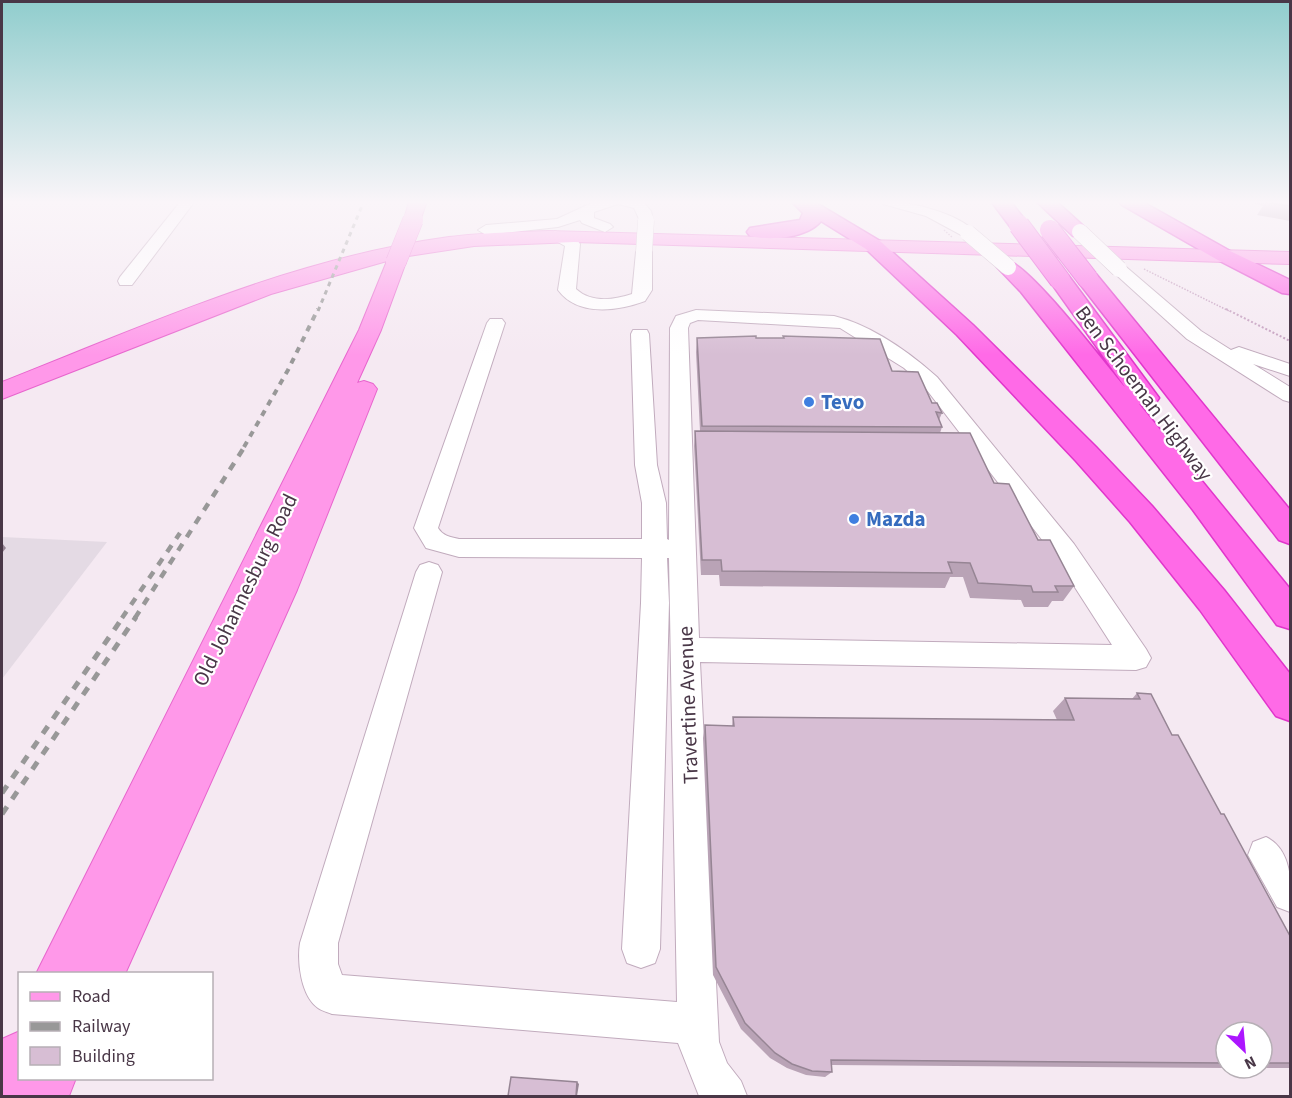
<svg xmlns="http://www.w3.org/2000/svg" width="1292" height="1098" viewBox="0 0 1292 1098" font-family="'Source Sans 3',sans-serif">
<rect width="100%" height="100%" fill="#f5e9f2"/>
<!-- industrial -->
<polygon fill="#e4dae4" points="2,537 107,542 2,679"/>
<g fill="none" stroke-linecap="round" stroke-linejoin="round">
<!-- minor casing -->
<g stroke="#c1abbd" stroke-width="2">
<g id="minor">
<polygon points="181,201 195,201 132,285 120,285 118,281 120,277"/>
<polygon points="596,201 642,201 651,211 653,220 646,224 641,223 634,208 618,204 594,212 594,218 610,224 613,227 605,232 582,223 580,220 558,227 486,235 478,230 486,225 557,219"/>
<path d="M881,201C907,201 958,212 976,233L968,238L963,236L926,216L883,204Z"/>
<path d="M555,231L578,241L580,244L576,289C591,303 614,300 632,294L636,252L644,247L650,249L652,252V290L645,301C618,311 578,317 558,290L565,246L547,236Z"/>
<polygon points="1119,264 1125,266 1201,331 1231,350 1239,347 1290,364 1290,376 1253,364 1290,387 1290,402 1283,400 1187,339 1113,272 1111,269 1113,266"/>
<path d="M696,310L834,316C871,325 909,352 937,377L1074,544L1146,649L1151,658L1146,667L1136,670L700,662L719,1042L727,1063L741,1081L747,1096H699L678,1043L332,1014C328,1012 322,1011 318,1008C301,996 297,962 300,943L416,572L420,565L429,562L438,565L442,572L338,943V964L342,975L677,1002L669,558H667L669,603L660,949L655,963L641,968L627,963L622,949L641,603L642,558L459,557L426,548L414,528L487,323L490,319H502L505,323L438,528C443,536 450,537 459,539H642V503L635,465L631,334L633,330H647L649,334L657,465L666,503L667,539L669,540L670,328L676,316ZM698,320L840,328L904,368L923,385L1056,558L1112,645L699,638L688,328L690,323Z"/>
<path d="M1266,837C1292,850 1292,884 1290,912L1277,907L1248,855L1253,842Z"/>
</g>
</g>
<!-- major casing -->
<g stroke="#e765cd" stroke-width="2">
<g id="major">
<polygon points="409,201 427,201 419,224 407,224 404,220"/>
<path d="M549,231L1290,252V264L574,242L474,246L402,257L406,262L381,330L357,383L364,381L373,384L377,389L297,590L125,974H36L359,330L387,261L271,294L2,399V382C146,325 293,258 449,237C482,233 515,232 549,231Z"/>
<polygon points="20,1031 20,1078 76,1078 69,1096 2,1096 2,1039"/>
</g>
</g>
<!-- highway casing -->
<g stroke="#e136cb" stroke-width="3">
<g id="highway">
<path d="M791,201H813L880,241L973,325L1096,447L1152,506L1224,590L1290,674V721L1276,716L1200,610L1130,522L1076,461L957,335L866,249L821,221C807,238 770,241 750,236L747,232L750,228L800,220L803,213Z"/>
<polygon points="991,201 1010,201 1029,225 1026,229 1012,229"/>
<polygon points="1036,201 1056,201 1090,232 1087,236 1073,236"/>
<polygon points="1119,201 1141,201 1230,251 1290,280 1290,294 1282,293 1216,259 1122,205"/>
<path d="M1008,261C1031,266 1105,364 1125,387L1049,280L1052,275L1060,274L1068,275L1159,398L1155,404L1146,406L1139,404L1290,589V629L1277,625L1193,510L1021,292L997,267L1001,263Z"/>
<polygon points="1088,273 1096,274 1290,510 1290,544 1279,540 1080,284 1077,279 1080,274"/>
</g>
</g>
<!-- path-far1 -->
<polyline stroke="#c39cbd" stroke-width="1.5" stroke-dasharray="1.5 1.5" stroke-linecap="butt" points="1144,269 1229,311"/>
<!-- path -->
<polyline stroke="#c39cbd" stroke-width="2" stroke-dasharray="2 2" stroke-linecap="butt" points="1226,309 1290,341"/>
<!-- minor -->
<use href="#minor" fill="#fff" fill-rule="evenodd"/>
<!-- major -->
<use href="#major" fill="#ff98e9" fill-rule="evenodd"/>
<!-- highway -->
<use href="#highway" fill="#ff6ae7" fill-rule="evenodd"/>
<!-- rail-far3 -->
<polyline stroke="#989898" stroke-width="3" stroke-dasharray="4.5 4.5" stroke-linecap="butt" points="318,311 364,201"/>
<!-- rail-far2 -->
<polyline stroke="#989898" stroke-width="4" stroke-dasharray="6 6" stroke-linecap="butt" points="244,447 288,370 318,309"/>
<!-- rail-far1 -->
<g stroke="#989898" stroke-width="4.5" stroke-dasharray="8 8" stroke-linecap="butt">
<polyline points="122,618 180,533"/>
<polyline points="135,618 245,446"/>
</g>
<!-- rail -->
<g stroke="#989898" stroke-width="5" stroke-dasharray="9 9" stroke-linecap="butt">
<polyline points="2,793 123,617"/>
<polyline points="2,814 136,617"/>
</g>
<!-- minor-bridge casing -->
<g stroke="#c1abbd" stroke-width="17" stroke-linecap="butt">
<g id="minor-bridge">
<polyline points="1080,232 1119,269"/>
<polyline points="968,233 1008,267"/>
<polyline points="644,252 646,220"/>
</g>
</g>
<!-- major-bridge casing -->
<g stroke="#e765cd" stroke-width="21" stroke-linecap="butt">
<polyline id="major-bridge" points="396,262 413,220"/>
</g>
<!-- highway-bridge casing -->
<g stroke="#e136cb" stroke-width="22" stroke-linecap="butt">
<g id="highway-bridge">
<polyline points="1019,225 1060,280"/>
<polyline points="1050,230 1088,279"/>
</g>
</g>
<!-- path-bridge -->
<polyline stroke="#c39cbd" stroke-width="1.5" stroke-dasharray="1.5 1.5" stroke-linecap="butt" points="944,230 953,238"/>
<!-- minor-bridge -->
<use href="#minor-bridge" stroke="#fff" stroke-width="16"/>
<!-- major-bridge -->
<use href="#major-bridge" stroke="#ff98e9" stroke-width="20"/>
<!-- highway-bridge -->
<use href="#highway-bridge" stroke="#ff6ae7" stroke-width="20"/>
</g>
<!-- wall -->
<g fill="#b9a3b6">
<polygon points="1246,201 1290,201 1290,221 1257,215 1263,206"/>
<polygon points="783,336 892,371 932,403 942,413 939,420 942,427 940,433 994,483 1074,586 1063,601 1052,601 1048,607 1024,607 1021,600 970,598 963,577 950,577 945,588 720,586 719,575 701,575 694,446 695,431 700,431 696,352 697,338 783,338"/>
<polygon points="1137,693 1172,735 1221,814 1290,936 1290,1068 1262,1068 1262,1032 1226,1032 1226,1068 832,1065 832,1072 825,1077 806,1075 787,1068 770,1058 741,1029 713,975 703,738 705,725 732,726 733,717 1057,720 1053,711 1065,698 1132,699"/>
</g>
<!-- shaded-wall -->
<g fill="#968594">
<polygon points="2,543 6,548 2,553"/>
<polygon points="577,1082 579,1084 577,1096 576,1096"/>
</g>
<!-- building -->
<g fill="#d7bed4" stroke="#968594" stroke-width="1.5">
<polygon points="1267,201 1290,201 1290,206 1265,202"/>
<polygon points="756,336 756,338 784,338 783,336 880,339 892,371 918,372 932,403 937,403 942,413 936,412 942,427 702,426 697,338"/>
<polygon points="695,431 970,433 994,483 1009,484 1038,540 1050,540 1074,586 1055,586 1058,592 1033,592 1031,586 978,583 970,563 948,562 952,573 722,571 721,560 702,560"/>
<polygon points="1137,693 1151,694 1172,735 1178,735 1221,814 1224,814 1290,936 1290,1063 1262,1063 1262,1032 1226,1032 1226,1063 831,1060 832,1072 812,1071 792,1064 775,1053 745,1023 716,967 705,725 734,726 733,717 1074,720 1065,698 1140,699"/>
<polygon points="511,1077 577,1082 576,1096 508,1096"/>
</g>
<!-- sky -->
<linearGradient id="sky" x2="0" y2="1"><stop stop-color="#90cdcd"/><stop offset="0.57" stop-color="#faf5f9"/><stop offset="1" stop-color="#faf5f9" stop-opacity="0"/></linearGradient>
<rect width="1292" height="355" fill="url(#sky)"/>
<!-- markers -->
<g fill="#3f7fe0" stroke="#fff" stroke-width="2">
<circle cx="809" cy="402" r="6"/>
<circle cx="854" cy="519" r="6"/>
</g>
<g text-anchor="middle" stroke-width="4.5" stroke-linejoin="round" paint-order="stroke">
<!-- street labels -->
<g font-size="21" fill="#493747" stroke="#fff">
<text transform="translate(1144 393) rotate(53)" y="7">Ben Schoeman Highway</text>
<text transform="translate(245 590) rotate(-64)" y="7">Old Johannesburg Road</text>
<text transform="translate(688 705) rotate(-92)" y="7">Travertine Avenue</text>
</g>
<!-- shop labels -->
<g font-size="21" font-weight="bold" fill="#366cbe" stroke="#fff" text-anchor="start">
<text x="821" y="409">Tevo</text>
<text x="866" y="526">Mazda</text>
</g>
</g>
<!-- border -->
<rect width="1292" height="1098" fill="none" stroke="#493747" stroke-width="6"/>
<!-- legend -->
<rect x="18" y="972" width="195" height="108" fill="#ffffff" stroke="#b6afb5" stroke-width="1.5"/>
<rect x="30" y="992" width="30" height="9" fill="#ff98e9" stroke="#b6afb5" stroke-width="1.5"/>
<text x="72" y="1002" font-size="18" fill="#493747">Road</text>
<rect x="30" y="1022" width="30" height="9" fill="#989898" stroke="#b6afb5" stroke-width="1.5"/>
<text x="72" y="1032" font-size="18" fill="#493747">Railway</text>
<rect x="30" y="1047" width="30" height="18" fill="#d7bed4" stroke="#b6afb5" stroke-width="1.5"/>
<text x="72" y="1062" font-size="18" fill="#493747">Building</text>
<!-- north arrow -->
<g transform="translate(1244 1050) rotate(154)"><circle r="28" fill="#ffffff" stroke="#b6afb5" stroke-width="1.5"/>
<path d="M0-4.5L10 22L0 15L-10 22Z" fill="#ac16ff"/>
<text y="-9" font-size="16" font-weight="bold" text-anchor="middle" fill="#493747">N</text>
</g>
</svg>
